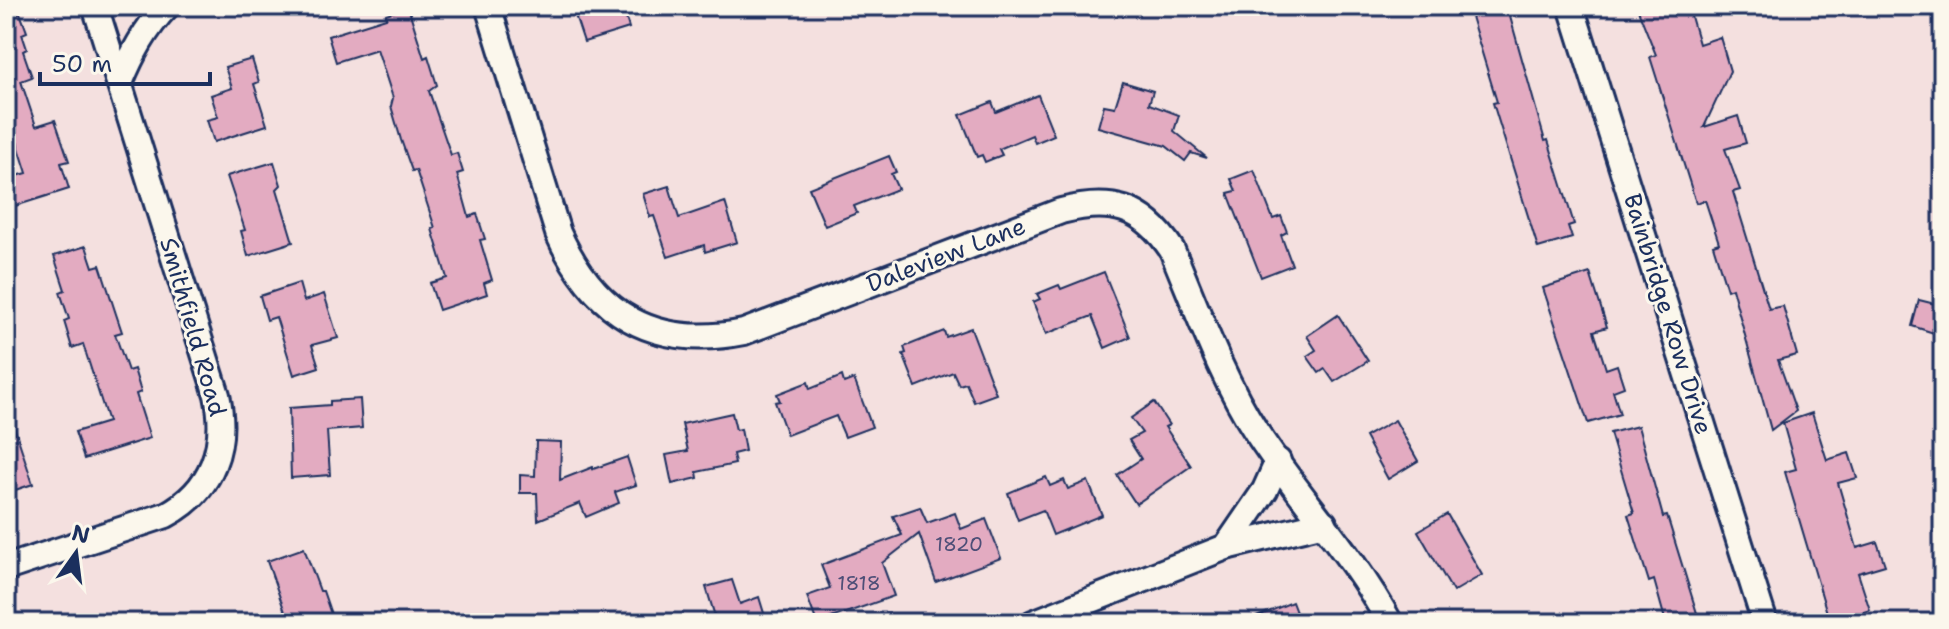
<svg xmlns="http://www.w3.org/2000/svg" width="1949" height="629" viewBox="0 0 1949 629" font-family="'Shantell Sans',sans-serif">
<rect width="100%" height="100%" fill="#f4e0df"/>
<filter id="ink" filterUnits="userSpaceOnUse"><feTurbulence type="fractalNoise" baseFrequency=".0125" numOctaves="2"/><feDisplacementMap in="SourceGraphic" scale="16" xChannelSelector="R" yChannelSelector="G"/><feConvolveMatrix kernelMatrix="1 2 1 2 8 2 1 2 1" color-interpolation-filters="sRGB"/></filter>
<g filter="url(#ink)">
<!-- building -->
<g fill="#e3abc1" stroke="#1b2f5e" stroke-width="2">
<polygon points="6,6 12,6 15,14 20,13 27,32 22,34 27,49 23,51 32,77 21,81 36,126 55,120 69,161 61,163 69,189 6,209 6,179 27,173 6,107"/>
<polygon points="572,6 604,6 606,13 623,8 629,28 584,42"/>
<polygon points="1484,6 1507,6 1545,141 1548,140 1574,224 1568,226 1572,238 1538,248 1493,103 1497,102 1469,10"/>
<polygon points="1653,6 1688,6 1699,44 1720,37 1730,71 1704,127 1738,116 1746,143 1725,149 1740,190 1733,192 1769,309 1783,306 1797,355 1778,360 1796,411 1771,430 1732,288 1727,290 1713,245 1719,243 1705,200 1696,203 1650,57 1656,55 1638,10"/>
<polygon points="408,7 424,58 428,56 437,85 429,91 451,155 457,153 463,172 457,174 469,217 477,214 485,239 480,240 492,280 484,283 487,294 439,310 430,283 447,278 432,229 435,228 416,170 412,171 401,140 391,106 393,98 377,49 336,62 328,36 386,18 386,14"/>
<polygon points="252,59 259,82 254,84 267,125 214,142 207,120 218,117 211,95 232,88 225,67"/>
<polygon points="1123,82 1153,91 1149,104 1179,115 1174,131 1207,158 1191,153 1185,161 1166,146 1098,127 1104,105 1115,107"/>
<polygon points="1038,95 1054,135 1035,143 1032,135 999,149 1002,155 985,162 982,155 977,157 960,115 992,102 996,112"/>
<polygon points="889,156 896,172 891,174 898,189 854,206 857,213 825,226 809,188"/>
<polygon points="274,162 281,185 277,189 293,242 248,256 241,231 245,230 227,176"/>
<polygon points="1254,170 1273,219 1281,216 1287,232 1281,235 1292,265 1261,277 1228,193 1236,191 1231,179"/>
<polygon points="669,186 679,218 725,202 737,242 705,252 704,245 668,257 654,216 650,217 643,194"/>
<polygon points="86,246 93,267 100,265 116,314 122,332 115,334 128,371 134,369 141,392 136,394 150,438 84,459 75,432 108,422 83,344 72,348 64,321 69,319 60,292 65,290 54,256"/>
<polygon points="1104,272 1130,337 1105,348 1092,316 1046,334 1033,302 1040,299 1037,294 1059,285 1061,289"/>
<polygon points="1590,273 1607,327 1594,331 1606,369 1617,365 1624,387 1613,391 1620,414 1588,423 1543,288"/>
<polygon points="299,283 304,301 324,294 338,338 312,345 319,367 294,375 276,317 267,320 260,296"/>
<polygon points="1919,300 1943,306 1943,336 1912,326"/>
<polygon points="1338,315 1368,361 1334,382 1325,369 1319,373 1307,356 1316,350 1307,336"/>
<polygon points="971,328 996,394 974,402 966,383 959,385 953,372 916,387 903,354 906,353 904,347 944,331 946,337"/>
<polygon points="842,376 844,383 854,379 872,427 845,437 836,416 787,435 775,402 780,401 777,394 808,382 810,389"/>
<polygon points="360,399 362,428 327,431 330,475 291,478 289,408 330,405 330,401"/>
<polygon points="1154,402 1169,425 1165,427 1191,466 1136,504 1117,475 1141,459 1129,440 1142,433 1131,418"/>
<polygon points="732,413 736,430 741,429 745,451 733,454 735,464 697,472 698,478 672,484 666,455 688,451 682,424"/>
<polygon points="1812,413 1827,460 1849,453 1857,478 1838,483 1857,548 1877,542 1885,565 1858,573 1870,610 1830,623 1785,472 1796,469 1783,423"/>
<polygon points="10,414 33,484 6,493 6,415"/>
<polygon points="1395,420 1418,461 1388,479 1365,437"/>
<polygon points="1638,426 1663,517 1667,516 1700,623 1666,623 1654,580 1649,582 1628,515 1634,513 1610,433"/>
<polygon points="536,441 561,442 560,480 593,467 593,469 627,457 636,485 615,492 619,503 586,517 580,503 538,520 537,493 520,493 520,475 535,476"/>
<polygon points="1046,477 1050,486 1064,480 1068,489 1088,481 1102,515 1053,535 1043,510 1018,520 1008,493"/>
<polygon points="920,507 927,523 955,513 961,529 986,519 1001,558 936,582 919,534 882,563 894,596 817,623 807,596 830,588 821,565 902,535 893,516"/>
<polygon points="1447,514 1482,575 1453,592 1418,531"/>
<polygon points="304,548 320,591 323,591 334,623 289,623 267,561"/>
<polygon points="732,580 740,604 759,597 767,623 717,623 706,587"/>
<polygon points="1292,602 1300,623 1242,623"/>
</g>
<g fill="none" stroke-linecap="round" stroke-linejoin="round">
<!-- minor casing -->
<g stroke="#1b2f5e" stroke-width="30">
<g id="minor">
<path d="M488,6L558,233C595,315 654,350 744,332L1061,211C1111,198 1143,206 1172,250C1198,312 1221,377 1257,433C1300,499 1352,553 1390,623"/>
<polyline points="1571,6 1765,623"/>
<path d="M120,83C132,54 145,29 167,6"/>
<polyline points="1226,547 1265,490 1278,461"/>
<path d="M6,568L166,515C213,490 228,445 217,395L95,6"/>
<polyline points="1033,623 1226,547 1324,523"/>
</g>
</g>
<!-- minor -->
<use href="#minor" stroke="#fbf7ec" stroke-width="24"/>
</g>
</g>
<g text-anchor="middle" stroke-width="6" stroke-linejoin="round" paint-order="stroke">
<!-- number labels -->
<g font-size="20" fill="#4d4e77">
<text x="959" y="551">1820</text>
<text x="859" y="590">1818</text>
</g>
<!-- street labels -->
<g font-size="24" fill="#1b2f5e" stroke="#fbf7ec">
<text transform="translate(946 255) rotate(-21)" y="8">Daleview Lane</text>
<text transform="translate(1668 314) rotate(73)" y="8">Bainbridge Row Drive</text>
<text transform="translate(193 327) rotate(74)" y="8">Smithfield Road</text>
</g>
</g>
<!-- margin -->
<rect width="1949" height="629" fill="none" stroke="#fbf7ec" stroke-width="32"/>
<rect x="16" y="16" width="1917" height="597" fill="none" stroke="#1b2f5e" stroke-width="3" filter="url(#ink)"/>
<!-- north arrow -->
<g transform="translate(76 553) rotate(14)" stroke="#fbf7ec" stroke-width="6" paint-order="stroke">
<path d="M0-6L14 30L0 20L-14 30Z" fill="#1b2f5e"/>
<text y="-12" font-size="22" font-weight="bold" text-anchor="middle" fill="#1b2f5e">N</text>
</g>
<!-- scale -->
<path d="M40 72v12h170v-12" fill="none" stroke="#1b2f5e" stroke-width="4"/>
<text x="52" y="72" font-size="24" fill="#1b2f5e" stroke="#fbf7ec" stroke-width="6" paint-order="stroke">50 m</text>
</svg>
